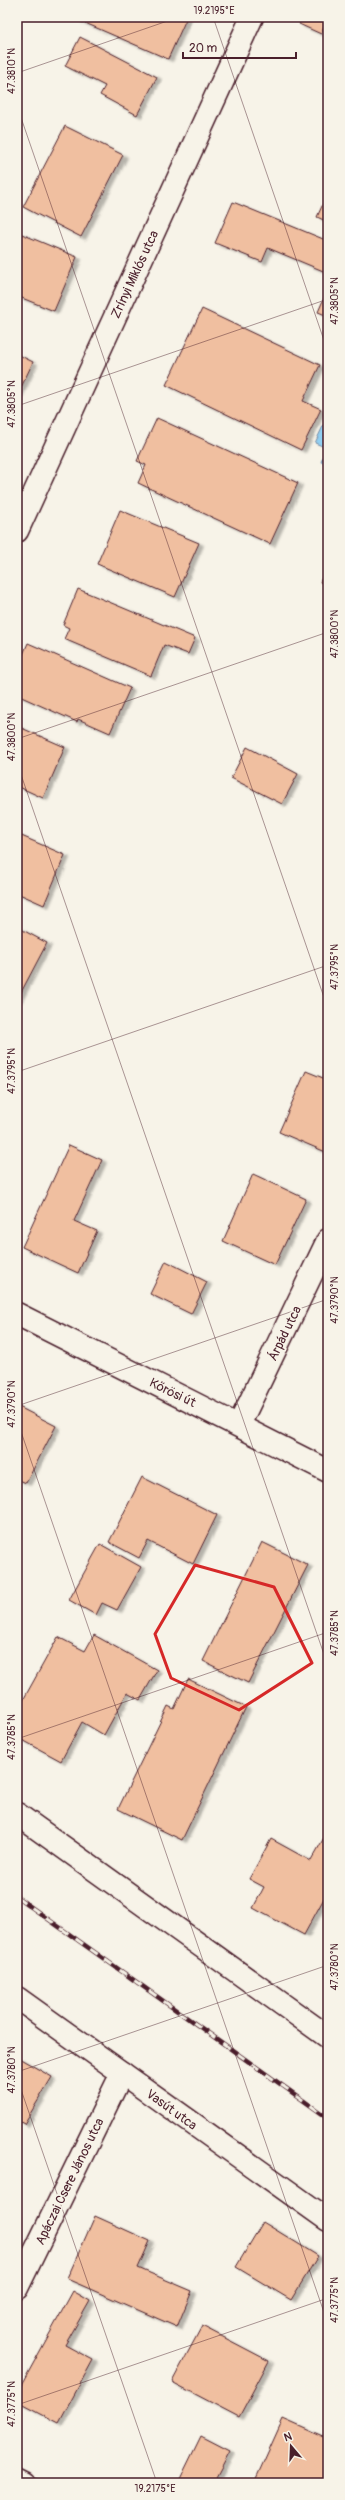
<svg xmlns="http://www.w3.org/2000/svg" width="345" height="2500" viewBox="0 0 345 2500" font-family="Pangolin,sans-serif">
<defs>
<filter id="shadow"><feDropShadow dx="4.5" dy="2.5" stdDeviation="1" flood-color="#0004"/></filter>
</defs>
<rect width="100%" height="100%" fill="#f7f3e8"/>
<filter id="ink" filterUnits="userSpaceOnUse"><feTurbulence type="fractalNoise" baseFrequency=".025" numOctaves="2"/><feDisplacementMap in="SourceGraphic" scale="8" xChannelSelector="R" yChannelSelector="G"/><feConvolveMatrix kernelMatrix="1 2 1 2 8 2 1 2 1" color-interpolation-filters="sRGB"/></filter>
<g filter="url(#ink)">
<!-- water -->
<polygon fill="#91cff2" stroke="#7589a2" points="324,424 328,425 328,465 321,462 327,448 315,443"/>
<!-- building -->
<g fill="#f0bfa0" stroke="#4a1f2b" filter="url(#shadow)">
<polygon points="76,17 187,17 168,59 76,19"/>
<polygon points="303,17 328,17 328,18 321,34 299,24"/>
<polygon points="80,37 157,77 137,115 100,95 105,86 65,66"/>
<polygon points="65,126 123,155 81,237 23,207"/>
<polygon points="328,193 328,222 317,217"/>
<polygon points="233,202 328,241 328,273 268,248 262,262 215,243"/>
<polygon points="17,232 77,257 54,311 17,296"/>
<polygon points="328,289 328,316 318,312"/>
<polygon points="202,309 320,365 303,401 321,409 301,450 166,385"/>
<polygon points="17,354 33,362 17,396"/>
<polygon points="157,418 298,483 270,544 138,483 146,465 137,461"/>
<polygon points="120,510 199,543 175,597 97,564"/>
<polygon points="328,566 328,587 320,582"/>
<polygon points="78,589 195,638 188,654 164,645 151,676 64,639 69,628 63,625"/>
<polygon points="28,643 130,688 110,733 78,719 77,722 17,695 17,668"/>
<polygon points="17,726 65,747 43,798 17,786"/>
<polygon points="247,747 298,774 282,804 231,778"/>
<polygon points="17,834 65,855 44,905 17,893"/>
<polygon points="17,927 47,943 17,1000"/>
<polygon points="306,1071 328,1080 328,1153 279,1132"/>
<polygon points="69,1145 102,1160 74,1221 97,1231 78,1273 22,1247"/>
<polygon points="253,1174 306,1199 275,1265 223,1241"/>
<polygon points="166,1261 207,1282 191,1314 150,1294"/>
<polygon points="17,1406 56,1426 26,1483 17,1479"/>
<polygon points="142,1477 217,1515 193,1564 148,1541 139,1558 109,1542"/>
<polygon points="262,1542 308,1565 248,1683 203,1661"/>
<polygon points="100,1544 141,1567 117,1610 102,1603 96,1615 69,1600"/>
<polygon points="94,1635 157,1670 140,1700 127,1693 104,1735 82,1722 61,1761 17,1737 17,1711 58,1637 85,1651"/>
<polygon points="188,1679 246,1707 182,1840 118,1809 168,1706 174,1709"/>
<polygon points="326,1834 328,1836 328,1891 304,1935 253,1908 264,1887 249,1879 271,1839 311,1861"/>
<polygon points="17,2057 52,2077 24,2124 17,2120"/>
<polygon points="95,2216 150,2241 138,2268 192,2291 177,2327 67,2279"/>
<polygon points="263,2222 318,2256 291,2300 236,2267"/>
<polygon points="73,2291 90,2301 65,2345 93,2360 59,2423 17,2401 17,2393"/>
<polygon points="202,2326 269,2361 239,2417 172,2382"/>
<polygon points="283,2419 328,2439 328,2483 254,2483"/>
<polygon points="201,2436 230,2451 213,2483 178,2483"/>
</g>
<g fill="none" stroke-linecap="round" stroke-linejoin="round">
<!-- minor casing -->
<g stroke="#4a1f2b" stroke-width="25">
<g id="minor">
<polyline points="17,531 252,17"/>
<polyline points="239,1425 328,1240"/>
<polyline points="17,1814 328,2037"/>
<polyline points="17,1998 328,2220"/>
<polyline points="17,2288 122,2073"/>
<polyline points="17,2479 25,2483"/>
</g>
</g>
<!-- secondary casing -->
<g stroke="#4a1f2b" stroke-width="25">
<polyline id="secondary" points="17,1314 328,1471"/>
</g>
<!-- minor -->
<use href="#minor" stroke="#f7f3e8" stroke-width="22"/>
<!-- secondary -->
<use href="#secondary" stroke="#f7f3e8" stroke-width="22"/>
<!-- rail casing -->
<g stroke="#4a1f2b" stroke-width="4.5">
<polyline id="rail" points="17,1897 328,2118"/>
</g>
<!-- rail -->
<use href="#rail" stroke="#f7f3e8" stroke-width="3" stroke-dasharray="9" stroke-linecap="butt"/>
</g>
</g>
<!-- marked area -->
<path fill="none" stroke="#d62828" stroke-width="3" stroke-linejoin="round" d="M195,1565L274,1587L312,1663L239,1710L171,1678L155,1634Z"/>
<!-- ticks -->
<path fill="none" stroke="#4a1f2b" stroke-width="1" stroke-opacity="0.45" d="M213,17L328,352M17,73L179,17M17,106L328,1009M17,406L328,299M17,739L328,632M17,763L328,1666M17,1072L328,965M17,1406L328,1299M17,1420L328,2324M17,1739L328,1632M17,2072L328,1965M17,2078L157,2483M17,2405L328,2298"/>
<g text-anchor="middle" stroke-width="3.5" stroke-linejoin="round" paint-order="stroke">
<!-- street labels -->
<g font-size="13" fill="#4a1f2b" stroke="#f7f3e8">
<text transform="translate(134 274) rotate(-65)" y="5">Zrínyi Miklós utca</text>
<text transform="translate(284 1333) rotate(-64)" y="5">Árpád utca</text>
<text transform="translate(173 1392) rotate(26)" y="5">Kőrösi út</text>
<text transform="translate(172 2109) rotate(36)" y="5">Vasút utca</text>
<text transform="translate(69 2181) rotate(-64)" y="5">Apáczai Csere János utca</text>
</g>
</g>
<!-- margin -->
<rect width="345" height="2500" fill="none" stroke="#f7f3e8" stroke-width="44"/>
<!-- north arrow -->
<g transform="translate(291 2446) rotate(341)" stroke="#f7f3e8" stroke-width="3" paint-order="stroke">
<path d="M0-3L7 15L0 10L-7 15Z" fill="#4a1f2b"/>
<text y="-6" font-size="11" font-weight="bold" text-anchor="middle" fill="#4a1f2b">N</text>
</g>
<!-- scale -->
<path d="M183 52v6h113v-6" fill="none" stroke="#4a1f2b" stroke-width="2"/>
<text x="189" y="52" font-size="12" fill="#4a1f2b" stroke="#f7f3e8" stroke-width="3" paint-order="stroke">20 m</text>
<rect x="22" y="22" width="301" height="2456" fill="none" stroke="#4a1f2b" stroke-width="1.5"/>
<g font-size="10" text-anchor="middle" fill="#4a1f2b">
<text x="214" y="14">19.2195°E</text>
<text transform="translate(11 71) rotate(-90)" y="4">47.3810°N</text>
<text transform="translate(334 301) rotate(-90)" y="4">47.3805°N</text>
<text transform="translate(11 404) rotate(-90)" y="4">47.3805°N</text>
<text transform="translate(334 634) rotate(-90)" y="4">47.3800°N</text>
<text transform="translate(11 737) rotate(-90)" y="4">47.3800°N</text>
<text transform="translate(334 967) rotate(-90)" y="4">47.3795°N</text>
<text transform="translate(11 1071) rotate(-90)" y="4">47.3795°N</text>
<text transform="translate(334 1300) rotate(-90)" y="4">47.3790°N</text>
<text transform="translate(11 1404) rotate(-90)" y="4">47.3790°N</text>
<text transform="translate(334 1633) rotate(-90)" y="4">47.3785°N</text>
<text transform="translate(11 1737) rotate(-90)" y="4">47.3785°N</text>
<text transform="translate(334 1967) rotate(-90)" y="4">47.3780°N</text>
<text transform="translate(11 2070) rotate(-90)" y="4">47.3780°N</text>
<text transform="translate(334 2300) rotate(-90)" y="4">47.3775°N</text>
<text transform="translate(11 2404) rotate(-90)" y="4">47.3775°N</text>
<text x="155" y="2492">19.2175°E</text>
</g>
</svg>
